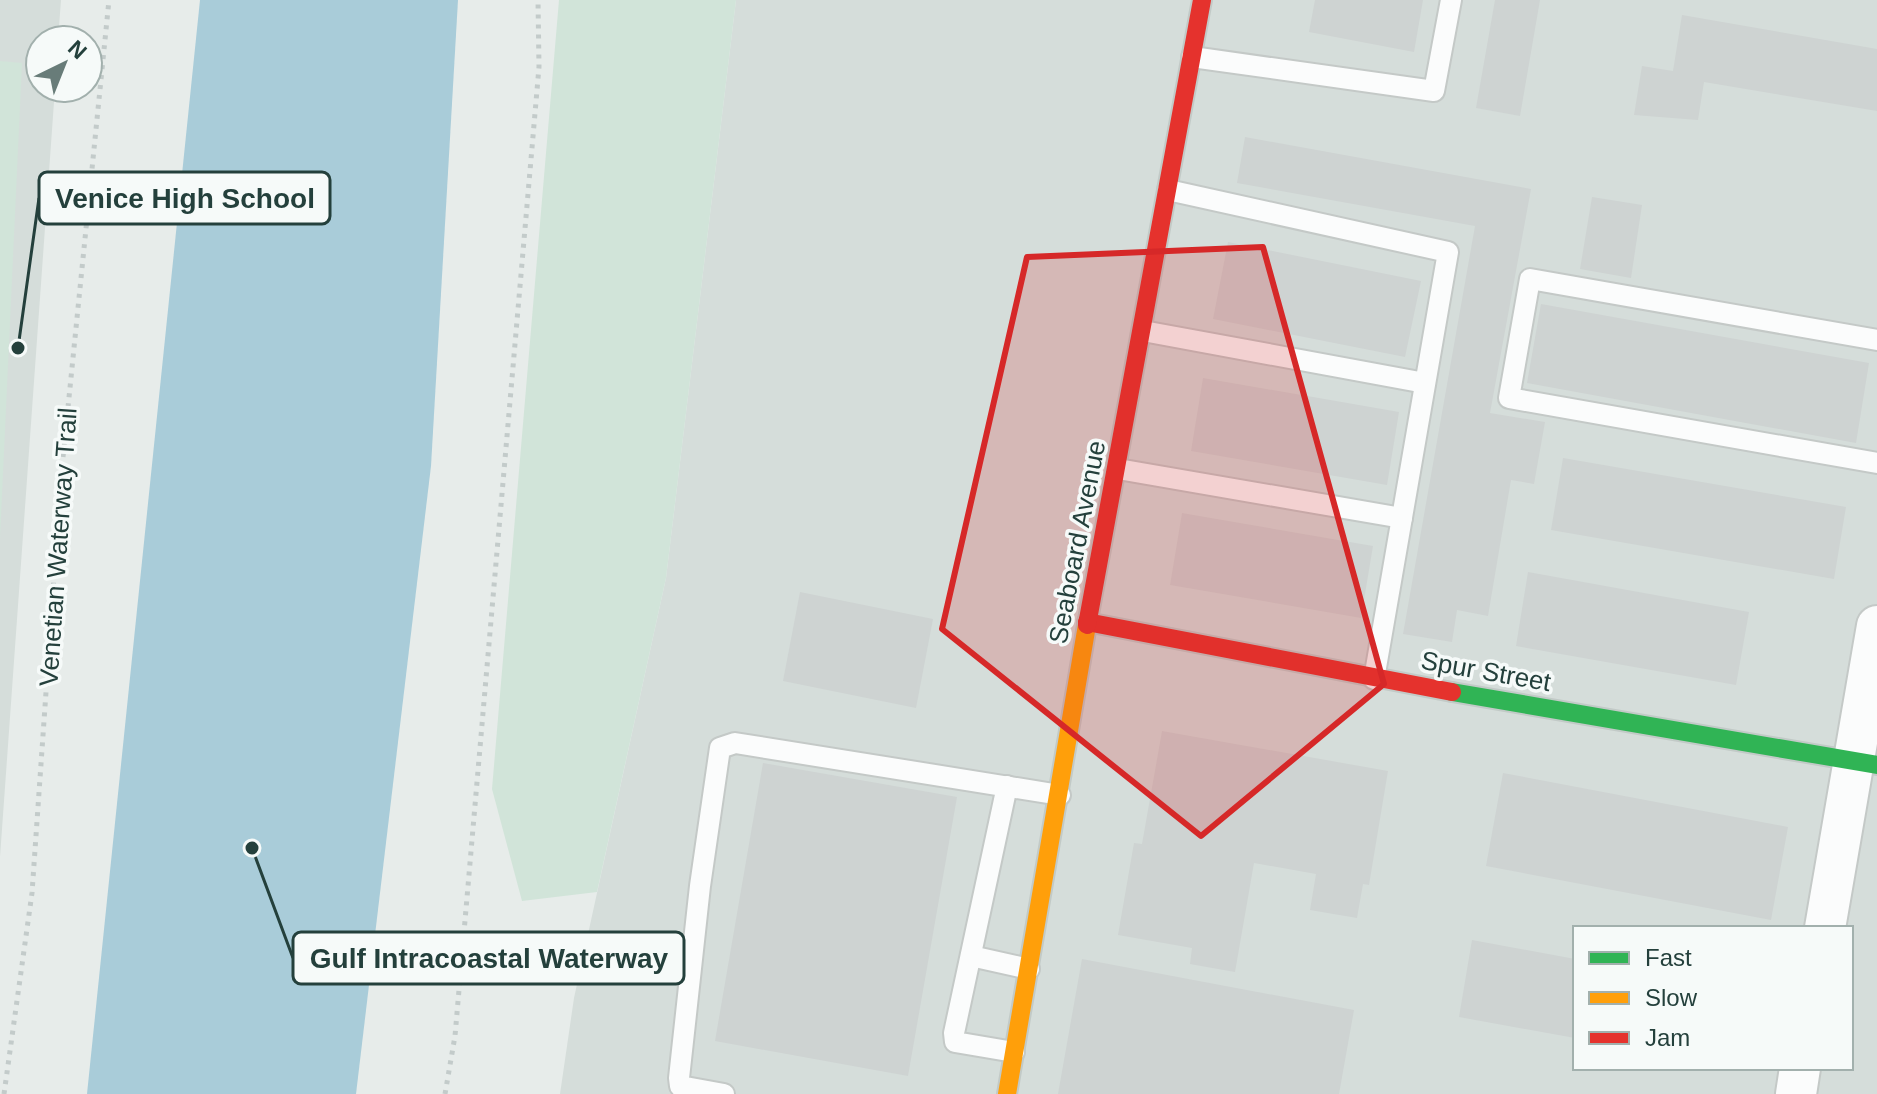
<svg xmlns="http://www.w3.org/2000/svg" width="1877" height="1094" viewBox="0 0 1877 1094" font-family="Arial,sans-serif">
<rect width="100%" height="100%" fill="#e7ecea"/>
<!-- built -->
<g fill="#d5ddda" fill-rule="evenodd">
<polygon points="0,0 61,0 58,40 40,40 40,88 55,88 0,857"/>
<path d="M736,0H1877V1094H560L574,998L666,578ZM1575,928H1851V1068H1575Z"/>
</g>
<!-- green -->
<g fill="#d1e4d9">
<polygon points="559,0 736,0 666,578 597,892 522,901 492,789"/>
<polygon points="0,61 22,63 0,538"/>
</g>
<!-- water -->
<polygon fill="#a9ccd9" points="200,0 458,0 431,466 356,1094 87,1094"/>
<!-- building -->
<g fill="#ced3d2">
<polygon points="1315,0 1423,0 1414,52 1309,32"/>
<polygon points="1495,0 1540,0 1520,116 1476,108"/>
<polygon points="1682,15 1877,49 1877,111 1704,82 1698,120 1634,115 1642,66 1673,71"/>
<polygon points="1245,137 1531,189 1490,413 1545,422 1534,484 1511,480 1488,616 1457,610 1452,642 1403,634 1475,226 1237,183"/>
<polygon points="1592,197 1642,205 1631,278 1580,269"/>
<polygon points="1228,242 1421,281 1405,357 1213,319"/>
<polygon points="1541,304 1869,363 1856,443 1527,383"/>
<polygon points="1203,378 1399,412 1387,485 1191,451"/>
<polygon points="1563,458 1846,507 1834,579 1551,530"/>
<polygon points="1182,513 1373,546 1361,618 1170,585"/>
<polygon points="1528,572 1749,612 1736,685 1516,646"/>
<polygon points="800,592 933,619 916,708 783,681"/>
<polygon points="1162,731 1388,771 1369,885 1363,884 1357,918 1310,910 1316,874 1254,863 1235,972 1190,964 1192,948 1118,935 1134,843 1142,844"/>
<polygon points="763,763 957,797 908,1076 715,1041"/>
<polygon points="1503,773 1788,827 1771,920 1486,866"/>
<polygon points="1472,940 1575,959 1575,1038 1459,1017"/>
<polygon points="1082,959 1354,1010 1339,1094 1058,1094"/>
</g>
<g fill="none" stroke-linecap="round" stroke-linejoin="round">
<!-- lane casing -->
<g stroke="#c4c9c7" stroke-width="24">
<g id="lane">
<polyline points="1192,57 1434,91 1451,0"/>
<polyline points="1168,190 1448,252 1374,679"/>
<polyline points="1143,331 1425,383"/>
<polyline points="1877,340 1530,279 1509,398 1877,463"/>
<polyline points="1118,469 1402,518"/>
<polyline points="1007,786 954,1033 955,1042 1014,1052"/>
<polyline points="971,956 1029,969"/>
<polyline points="724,1094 680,1086 679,1078 700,886 720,748 735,743 1060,795"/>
</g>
</g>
<!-- street casing -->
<g stroke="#c4c9c7" stroke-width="44">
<g id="street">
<polyline points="1825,928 1877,626"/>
<polyline points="1796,1094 1800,1068"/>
</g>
</g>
<!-- fast casing -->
<g stroke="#c2cac7" stroke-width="22">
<polyline id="fast" points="1452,692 1877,765"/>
</g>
<!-- slow casing -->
<g stroke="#c2cac7" stroke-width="22">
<polyline id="slow" points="1007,1094 1087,625"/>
</g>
<!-- jam casing -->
<g stroke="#c2cac7" stroke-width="22">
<g id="jam">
<polyline points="1087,622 1452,692"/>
<polyline points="1087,625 1202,0"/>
</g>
</g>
<!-- path -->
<g stroke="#c3cbca" stroke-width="5" stroke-dasharray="4 6" stroke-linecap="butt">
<polyline points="4,1094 32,893 61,477 109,0"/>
<polyline points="445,1094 455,1036 539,67 538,0"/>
</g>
<!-- lane -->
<use href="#lane" stroke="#fbfcfc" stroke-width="20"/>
<!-- street -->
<use href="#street" stroke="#fbfcfc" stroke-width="40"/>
<!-- fast -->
<use href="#fast" stroke="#30b455" stroke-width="18"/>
<!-- slow -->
<use href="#slow" stroke="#ff9f0a" stroke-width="18"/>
<!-- jam -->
<use href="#jam" stroke="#e5322d" stroke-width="18"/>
</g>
<!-- marked area -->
<path fill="#d62828" fill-opacity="0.2" stroke="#d62828" stroke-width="6" stroke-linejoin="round" d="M1263,247L1384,684L1201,836L942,629L1027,257Z"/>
<g text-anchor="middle" stroke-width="7" stroke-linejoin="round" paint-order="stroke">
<!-- street labels -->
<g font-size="26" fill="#24403c" stroke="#f6faf9">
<text transform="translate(1077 542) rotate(-79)" y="9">Seaboard Avenue</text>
<text transform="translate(58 547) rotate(-86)" y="9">Venetian Waterway Trail</text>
<text transform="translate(1486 671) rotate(10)" y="9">Spur Street</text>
</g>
</g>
<!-- callouts -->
<path fill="none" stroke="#24403c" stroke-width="3" d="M18 348L39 198M252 848L293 958"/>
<g fill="#24403c" stroke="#f6faf9" stroke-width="3">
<circle cx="18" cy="348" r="8"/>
<circle cx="252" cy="848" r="8"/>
</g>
<g fill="#f6faf9" stroke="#24403c" stroke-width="3">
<rect x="39" y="172" width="291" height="52" rx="8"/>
<rect x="293" y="932" width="391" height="52" rx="8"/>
</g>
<g font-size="28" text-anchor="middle" font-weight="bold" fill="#24403c">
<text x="185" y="208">Venice High School</text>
<text x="489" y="968">Gulf Intracoastal Waterway</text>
</g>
<!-- legend -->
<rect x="1573" y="926" width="280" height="144" fill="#f6faf9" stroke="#a2b0ad" stroke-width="2"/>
<rect x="1589" y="952" width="40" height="12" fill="#30b455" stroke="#a2b0ad" stroke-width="2"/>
<text x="1645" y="966" font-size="24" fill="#24403c">Fast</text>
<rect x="1589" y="992" width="40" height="12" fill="#ff9f0a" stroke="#a2b0ad" stroke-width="2"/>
<text x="1645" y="1006" font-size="24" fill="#24403c">Slow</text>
<rect x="1589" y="1032" width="40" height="12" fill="#e5322d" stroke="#a2b0ad" stroke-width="2"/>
<text x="1645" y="1046" font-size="24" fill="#24403c">Jam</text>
<!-- north arrow -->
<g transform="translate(64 64) rotate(43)"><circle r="38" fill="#f6faf9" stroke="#a2b0ad" stroke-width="2"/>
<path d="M0-6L14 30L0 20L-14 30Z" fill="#687c79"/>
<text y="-12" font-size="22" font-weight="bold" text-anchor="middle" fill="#24403c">N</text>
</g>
</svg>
